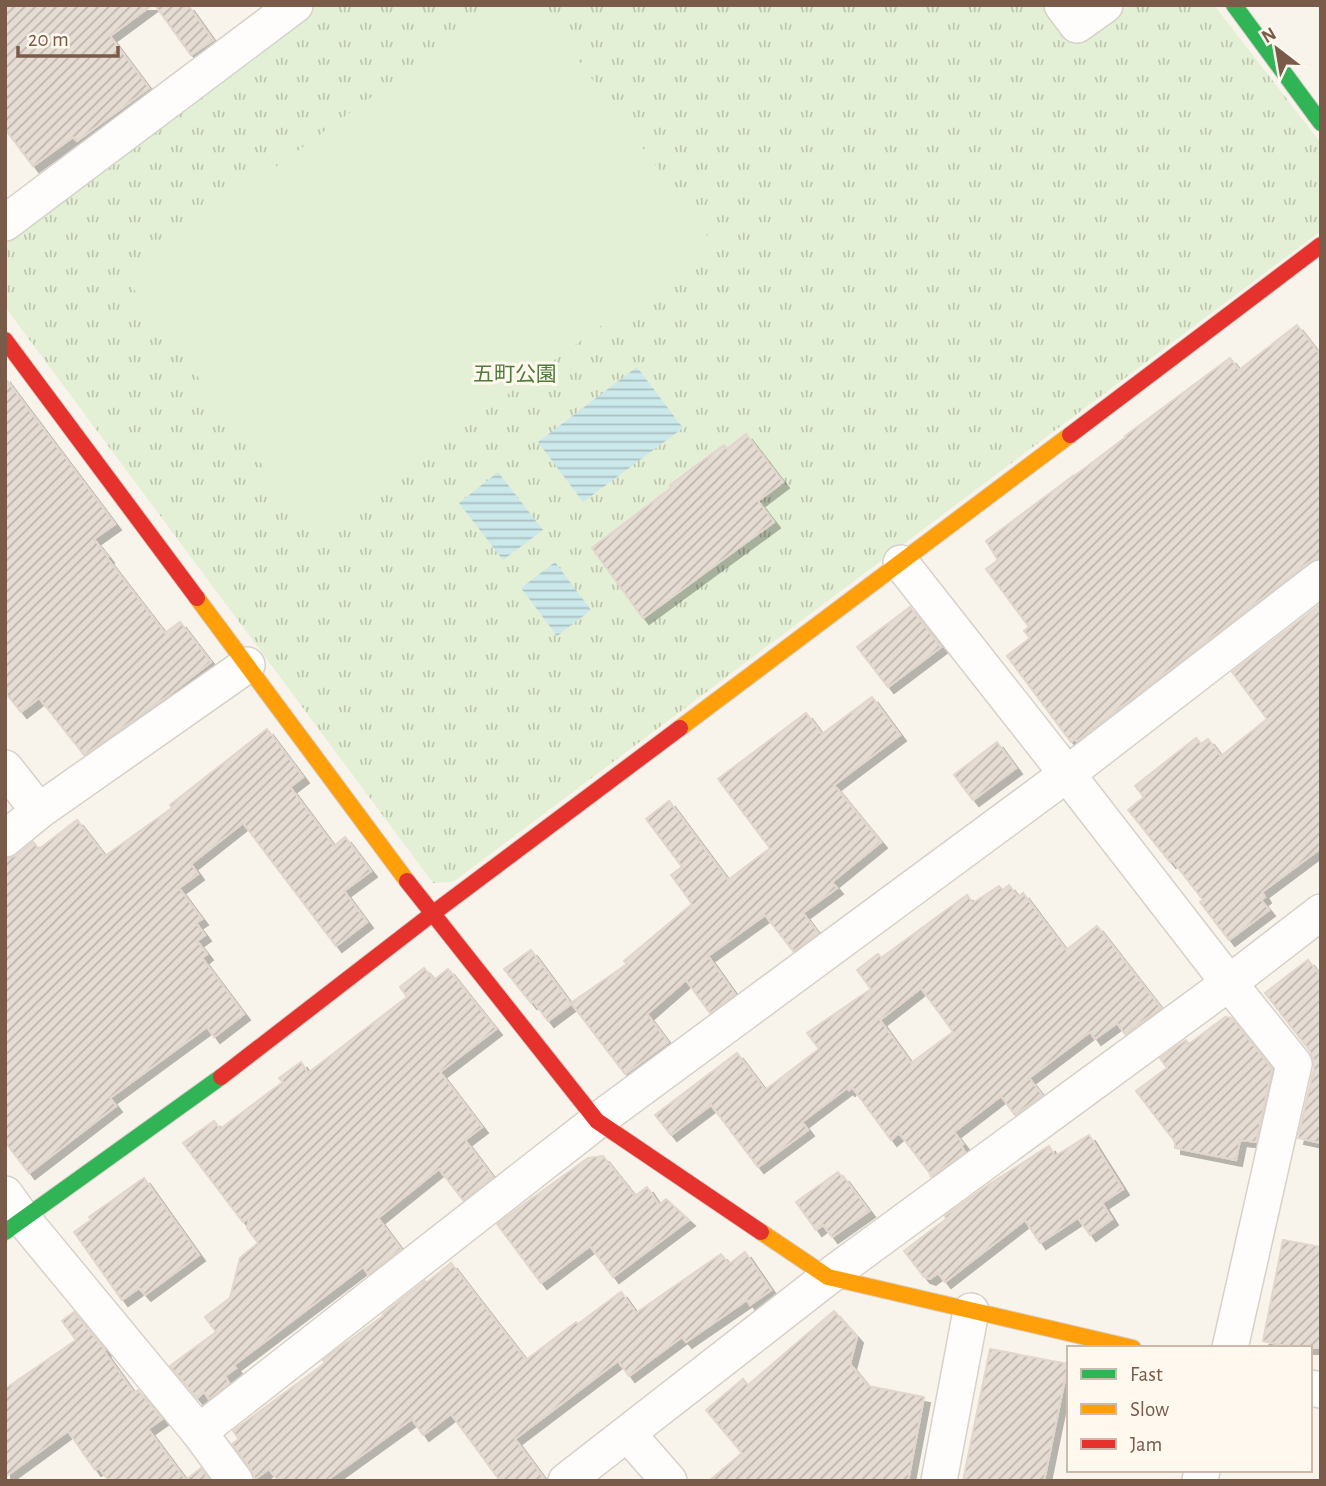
<svg xmlns="http://www.w3.org/2000/svg" width="1326" height="1486" viewBox="0 0 1326 1486" font-family="'Alegreya Sans','Noto Sans JP',sans-serif">
<defs>
<pattern id="park-tufts" width="24" height="20" patternUnits="userSpaceOnUse" patternTransform="scale(1.75)"><rect width="24" height="20" fill="#e4f0d5"/><path d="M3 7l-1-3M5 7V3M7 7l1-3M15 17l-1-3M17 17v-4M19 17l1-3" fill="none" stroke="#bec5af"/></pattern>
<pattern id="water-rules" width="6" height="5" patternUnits="userSpaceOnUse" patternTransform="scale(1.75)"><rect width="6" height="5" fill="#cbe8eb"/><path d="M0 2.5h6" fill="none" stroke="#aabfc0"/></pattern>
<pattern id="building-hatch" width="6" height="6" patternUnits="userSpaceOnUse" patternTransform="scale(1.75)"><rect width="6" height="6" fill="#e5dcd3"/><path d="M-1 1l2-2M0 6l6-6M5 7l2-2" fill="none" stroke="#bfb5ad"/></pattern>
<filter id="shadow"><feDropShadow dx="6" dy="6" stdDeviation="0" flood-color="#0004"/></filter>
</defs>
<rect width="100%" height="100%" fill="#f8f4ec"/>
<!-- park -->
<polygon fill="url(#park-tufts)" points="311,5 1214,5 1321,143 1321,231 453,882 433,883 5,307 5,238"/>
<!-- garden -->
<polygon fill="#e4f0d5" points="497,5 538,5 713,244 314,536 125,277"/>
<!-- water -->
<g fill="url(#water-rules)">
<polygon points="637,367 683,428 583,502 538,442"/>
<polygon points="498,472 543,530 503,560 459,503"/>
<polygon points="555,562 591,610 557,636 521,588"/>
</g>
<!-- building -->
<g fill="url(#building-hatch)" stroke="#e2d6cd" stroke-width="2" fill-rule="evenodd" filter="url(#shadow)">
<polygon points="5,5 152,5 110,36 149,88 77,141 73,137 33,166 5,129"/>
<polygon points="155,5 188,5 213,40 191,55"/>
<polygon points="1297,325 1321,356 1321,558 1309,562 1077,741 1075,739 1071,742 1007,656 1030,638 1024,631 1029,627 986,569 998,560 986,541 1073,476 1073,477 1126,437 1125,436 1230,358 1239,370"/>
<polygon points="5,378 115,524 94,539 108,557 107,558 165,633 180,622 211,662 166,697 84,755 39,698 21,712 5,692"/>
<polygon points="746,434 783,482 758,501 774,522 643,618 592,548 671,488 670,485 724,445 727,449"/>
<polygon points="1321,604 1321,848 1262,892 1265,897 1261,900 1269,910 1229,940 1200,902 1203,900 1172,860 1170,862 1128,810 1144,797 1135,786 1196,738 1201,744 1208,739 1221,756 1267,719 1232,672"/>
<polygon points="910,607 941,647 888,687 857,647"/>
<polygon points="872,697 900,735 834,785 881,842 832,882 837,888 803,913 818,933 793,951 765,915 708,956 735,994 710,1013 686,980 647,1014 668,1042 625,1074 571,1003 627,964 624,961 692,904 671,875 682,867 646,819 669,801 728,880 769,849 769,847 718,779 806,713 822,734"/>
<polygon points="267,729 303,777 290,787 334,846 345,837 371,871 344,891 367,922 336,946 243,823 191,864 198,874 179,888 202,919 196,923 205,935 197,941 207,954 202,958 244,1014 214,1037 207,1027 110,1098 116,1106 29,1173 5,1142 5,859 17,855 33,842 39,849 77,820 105,856 172,808 170,805"/>
<polygon points="997,742 1016,768 973,800 954,775"/>
<path d="M1009,885L1018,897L1023,893L1066,950L1097,926L1161,1008L1125,1034L1117,1023L1095,1039L1090,1032L1029,1078L1042,1095L1015,1115L1001,1096L954,1132L963,1144L961,1146L965,1152L930,1177L931,1175L899,1133L891,1140L852,1087L849,1090L847,1088L802,1122L808,1130L758,1167L711,1105L671,1135L655,1115L737,1053L765,1090L819,1049L807,1033L871,989L857,970L878,954L881,958L967,895L973,903L999,886L1003,890ZM921,988L953,1032L911,1063L880,1020Z"/>
<polygon points="531,950 571,1004 548,1021 533,1001 531,1003 504,969"/>
<polygon points="1308,960 1321,976 1321,1143 1298,1138 1314,1068 1313,1059 1310,1051 1265,993"/>
<polygon points="424,968 434,980 448,969 496,1029 440,1072 482,1127 465,1140 493,1177 463,1200 439,1169 378,1218 401,1249 368,1274 363,1267 234,1365 236,1368 225,1376 229,1383 209,1399 204,1392 197,1398 170,1366 216,1332 205,1317 230,1298 240,1258 258,1243 247,1228 250,1217 243,1222 183,1143 214,1121 220,1129 283,1082 279,1078 301,1062 308,1073 407,997 400,987"/>
<polygon points="1225,1017 1232,1018 1272,1069 1256,1142 1240,1140 1236,1160 1175,1148 1175,1142 1136,1091 1167,1068 1160,1058 1186,1040 1189,1044"/>
<polygon points="1089,1135 1123,1189 1102,1203 1112,1219 1090,1235 1078,1218 1040,1243 1025,1220 945,1282 938,1273 930,1279 924,1277 904,1251 946,1219 945,1216 988,1185 1049,1146 1055,1156"/>
<polygon points="603,1156 635,1196 647,1187 659,1205 666,1199 689,1220 613,1277 590,1246 541,1283 497,1224 588,1158"/>
<polygon points="838,1172 842,1177 843,1176 869,1211 832,1237 823,1225 816,1230 796,1202"/>
<polygon points="144,1178 199,1255 145,1295 139,1288 122,1300 74,1232 91,1220 89,1217"/>
<polygon points="1283,1240 1321,1247 1321,1348 1296,1348 1263,1341"/>
<polygon points="745,1252 771,1290 750,1305 747,1300 686,1342 682,1337 629,1376 618,1361 515,1439 546,1481 500,1481 451,1414 423,1435 412,1419 326,1481 278,1481 269,1469 255,1479 251,1469 232,1444 239,1439 233,1431 325,1363 323,1360 383,1316 383,1314 425,1281 426,1283 451,1263 526,1360 576,1322 578,1324 621,1292 636,1313 721,1254 729,1264"/>
<polygon points="834,1311 857,1337 850,1364 868,1386 924,1397 908,1481 709,1481 742,1453 706,1410 743,1379 748,1385"/>
<polygon points="74,1312 105,1350 104,1351 134,1393 138,1390 162,1419 148,1429 186,1480 201,1468 210,1481 109,1481 99,1468 95,1470 68,1431 5,1477 5,1389 76,1340 62,1321"/>
<polygon points="990,1349 1068,1364 1044,1481 963,1481"/>
</g>
<g fill="none" stroke-linecap="round" stroke-linejoin="round">
<!-- street casing -->
<g stroke="#d7d1ca" stroke-width="38">
<g id="street">
<polyline points="1062,5 1077,25 1105,5"/>
<polyline points="5,223 295,5"/>
<polyline points="901,563 1067,774 1229,983 1294,1064 1230,1348"/>
<polyline points="5,768 39,811"/>
<polyline points="5,839 39,811 247,665"/>
<polyline points="5,1194 23,1219 199,1432 235,1481"/>
<polyline points="1310,1388 1321,1390"/>
<polyline points="199,1432 597,1121 1067,774 1321,578"/>
<polyline points="628,1434 669,1481"/>
<polyline points="566,1481 828,1277 1229,983 1321,912"/>
<polyline points="939,1481 971,1311"/>
<polyline points="1200,1481 1202,1470"/>
</g>
</g>
<!-- fast casing -->
<g stroke="#d8d0c8" stroke-width="18">
<g id="fast">
<polyline points="1234,5 1321,123"/>
<polyline points="5,1232 221,1077"/>
</g>
</g>
<!-- slow casing -->
<g stroke="#d8d0c8" stroke-width="18">
<g id="slow">
<polyline points="197,598 407,881"/>
<polyline points="680,728 1070,435"/>
<polyline points="761,1232 828,1277 1133,1348"/>
</g>
</g>
<!-- jam casing -->
<g stroke="#d8d0c8" stroke-width="18">
<g id="jam">
<polyline points="5,340 197,598"/>
<polyline points="1070,435 1321,245"/>
<polyline points="407,881 597,1121 761,1232"/>
<polyline points="221,1077 432,914 680,728"/>
</g>
</g>
<!-- street -->
<use href="#street" stroke="#fefdfc" stroke-width="35"/>
<!-- fast -->
<use href="#fast" stroke="#30b455" stroke-width="16"/>
<!-- slow -->
<use href="#slow" stroke="#ff9f0a" stroke-width="16"/>
<!-- jam -->
<use href="#jam" stroke="#e5322d" stroke-width="16"/>
</g>
<g text-anchor="middle" stroke-width="6" stroke-linejoin="round" paint-order="stroke">
<!-- park labels -->
<g font-size="21" fill="#4f7a3c" stroke="#fff8ee">
<text x="515" y="381">五町公園</text>
</g>
</g>
<!-- border -->
<rect width="1326" height="1486" fill="none" stroke="#7a5a48" stroke-width="14"/>
<!-- legend -->
<rect x="1067" y="1346" width="245" height="126" fill="#fff8ee" stroke="#cab9ac" stroke-width="2"/>
<rect x="1081" y="1369" width="35" height="10" fill="#30b455" stroke="#cab9ac" stroke-width="2"/>
<text x="1130" y="1381" font-size="21" fill="#7a5a48">Fast</text>
<rect x="1081" y="1404" width="35" height="10" fill="#ff9f0a" stroke="#cab9ac" stroke-width="2"/>
<text x="1130" y="1416" font-size="21" fill="#7a5a48">Slow</text>
<rect x="1081" y="1439" width="35" height="10" fill="#e5322d" stroke="#cab9ac" stroke-width="2"/>
<text x="1130" y="1451" font-size="21" fill="#7a5a48">Jam</text>
<!-- north arrow -->
<g transform="translate(1277 49) rotate(329)" stroke="#fff8ee" stroke-width="5" paint-order="stroke">
<path d="M0-5L12 26L0 18L-12 26Z" fill="#7a5a48"/>
<text y="-10" font-size="19" font-weight="bold" text-anchor="middle" fill="#7a5a48">N</text>
</g>
<!-- scale -->
<path d="M18 46v10h100v-10" fill="none" stroke="#7a5a48" stroke-width="3.5"/>
<text x="28" y="46" font-size="21" fill="#7a5a48" stroke="#fff8ee" stroke-width="5" paint-order="stroke">20 m</text>
</svg>
